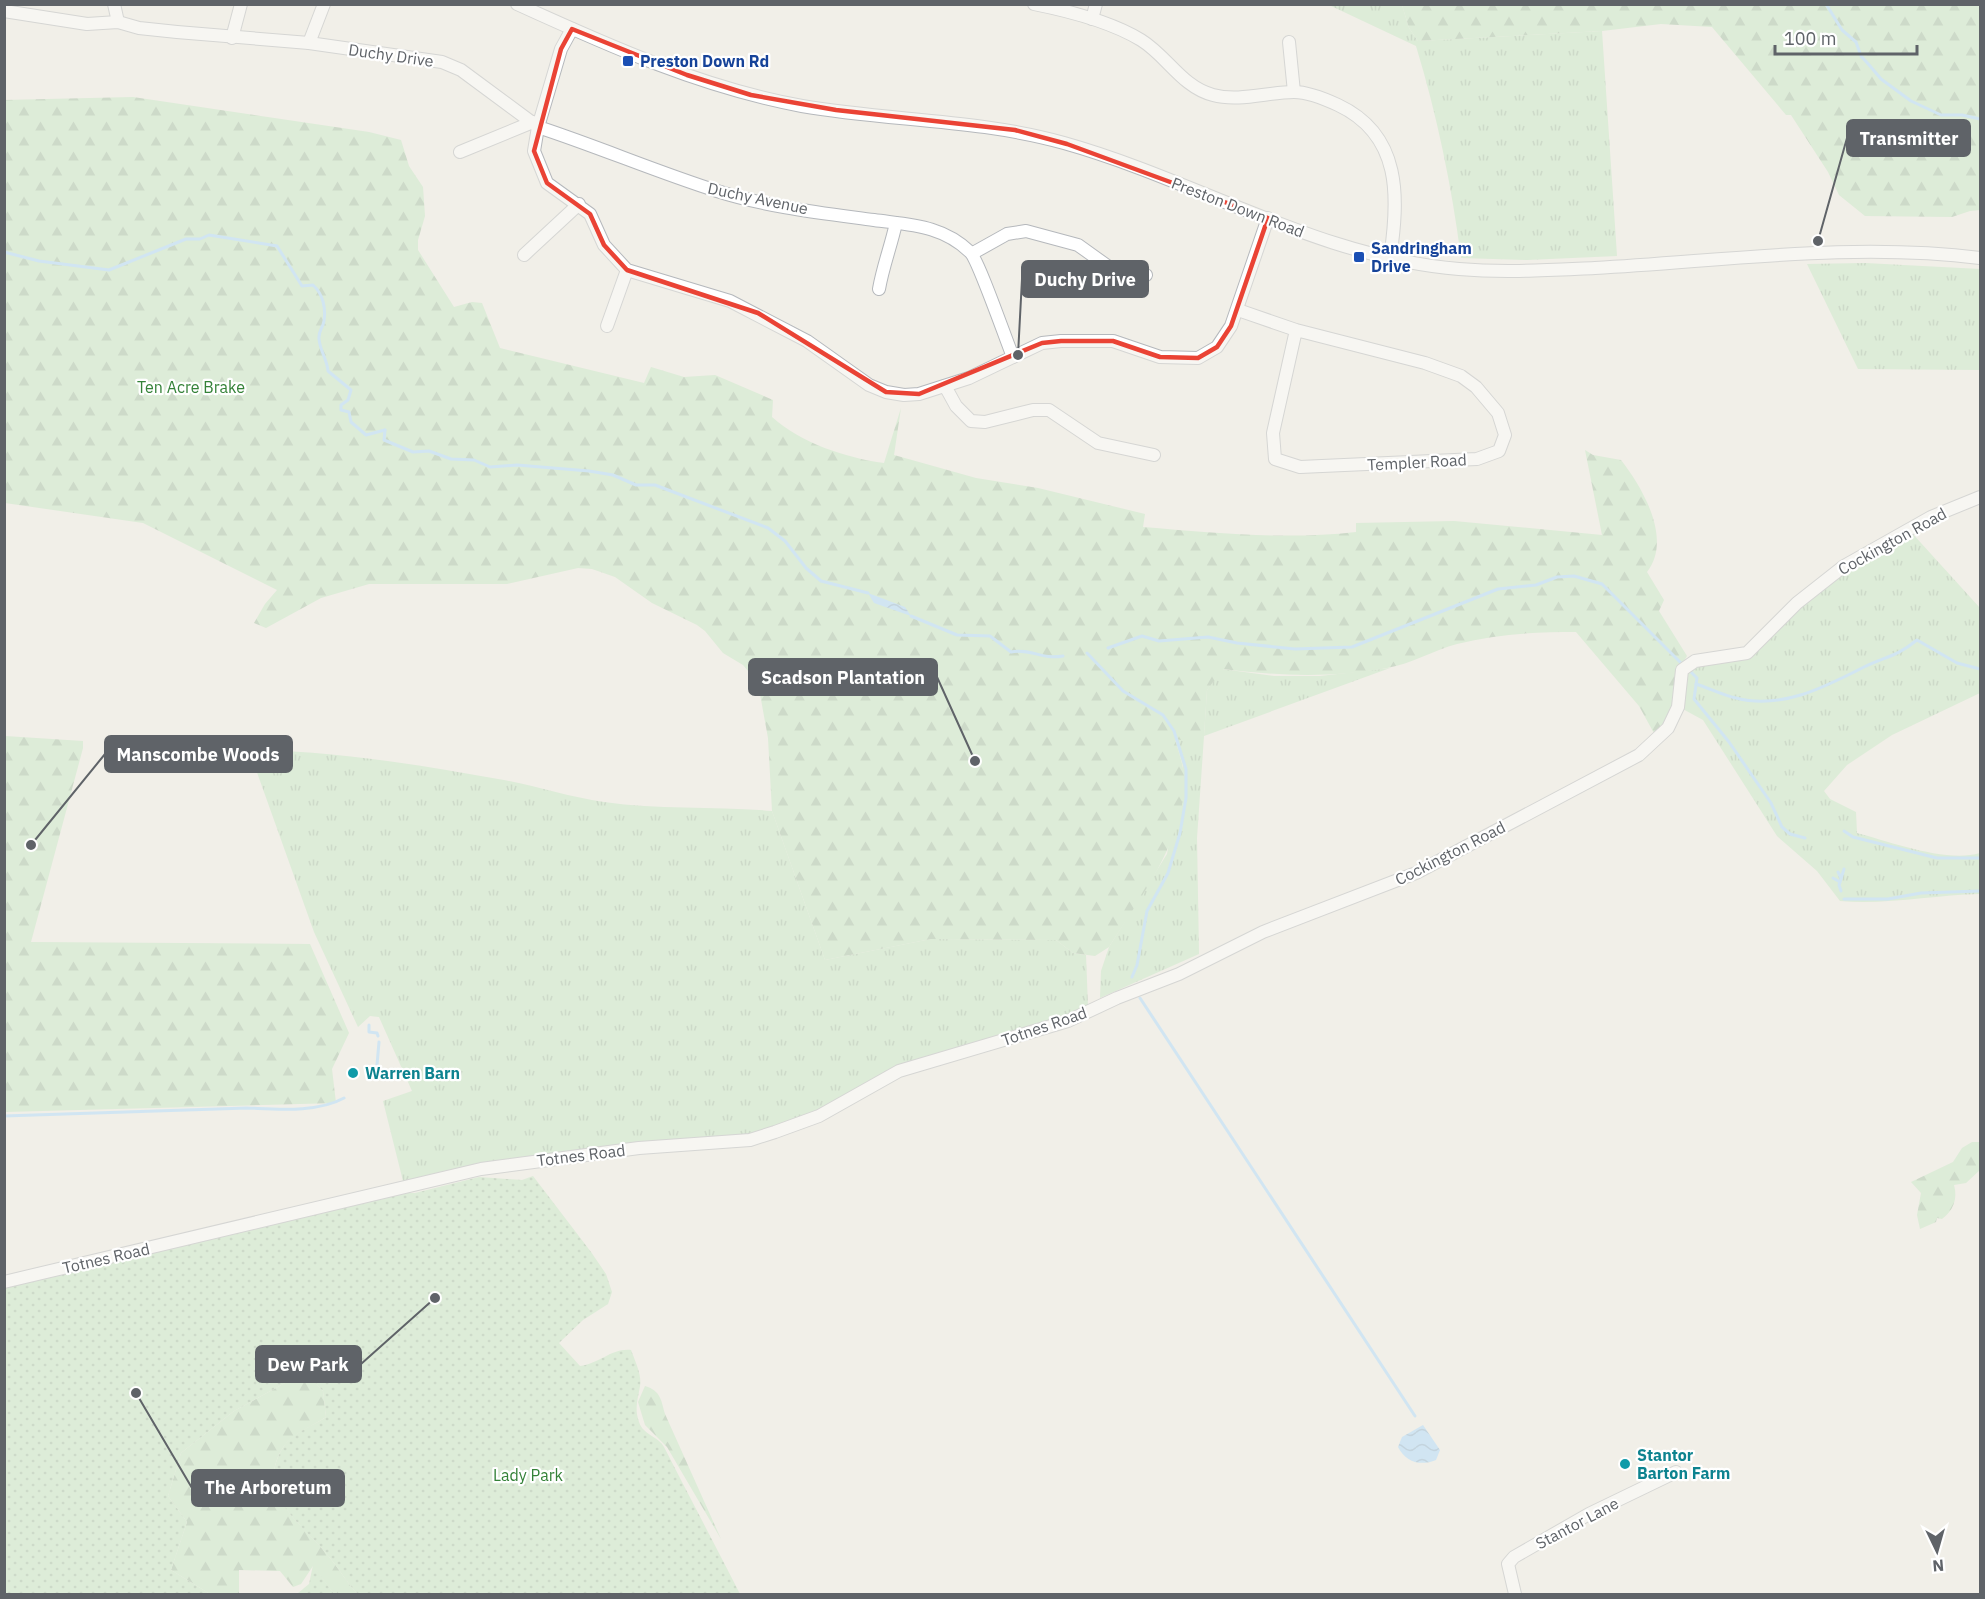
<svg xmlns="http://www.w3.org/2000/svg" width="1985" height="1599" viewBox="0 0 1985 1599" font-family="'IBM Plex Sans',sans-serif">
<defs>
<pattern id="grass-tufts" width="24" height="20" patternUnits="userSpaceOnUse" patternTransform="scale(1.5)"><rect width="24" height="20" fill="#c5e8c5"/><path d="M3 7l-1-3M5 7V3M7 7l1-3M15 17l-1-3M17 17v-4M19 17l1-3" fill="none" stroke="#a3c0a4"/></pattern>
<pattern id="forest-firs" width="22" height="20" patternUnits="userSpaceOnUse" patternTransform="scale(1.5)"><rect width="22" height="20" fill="#c5e8c5"/><path d="M5 1l3.5 6h-7zM16 11l3.5 6h-7z" fill="#a3c0a4"/></pattern>
<pattern id="park-dots" width="8" height="8" patternUnits="userSpaceOnUse" patternTransform="scale(1.5)"><rect width="8" height="8" fill="#c5e8c5"/><path d="M2 2h.1M6 6h.1" fill="none" stroke="#a3c0a4" stroke-width="1.8" stroke-linecap="round"/></pattern>
<pattern id="water-waves" width="16" height="10" patternUnits="userSpaceOnUse" patternTransform="scale(1.5)"><rect width="16" height="10" fill="#aadaff"/><path d="M0 5q4-4 8 0t8 0" fill="none" stroke="#8eb4d2"/></pattern>
</defs>
<rect width="100%" height="100%" fill="#f1efe8"/>
<!-- grass -->
<g fill="url(#grass-tufts)">
<path d="M1329,5H1402L1409,28L1418,41L1602,31L1617,256L1527,260L1461,258C1452,187 1437,115 1416,46Z"/>
<polygon points="1865,263 1980,269 1980,370 1858,369 1807,264"/>
<path d="M1911,532L1980,608V693L1892,735L1847,765L1824,791L1830,799L1856,812L1857,833C1891,842 1946,863 1980,853V894C1933,895 1886,905 1840,901L1817,871L1777,836L1703,720L1681,708L1686,672L1694,667L1748,657L1831,578Z"/>
<polygon points="1390,668 1204,736 1197,838 1199,954 1100,998 1101,971 1109,947 1167,854 1183,766 1175,738 1204,736 1207,690 1222,669 1274,676 1320,676"/>
<path d="M249,750C333,751 415,764 498,779C533,785 568,797 604,802C660,810 716,806 772,811L825,960L931,939L1056,940L1073,953L1086,955L1088,1007L1076,1013L971,1046L804,1118L739,1137L494,1162L403,1181L383,1101L412,1091L379,1017L370,1016L358,1027L314,932Z"/>
</g>
<!-- forest -->
<g fill="url(#forest-firs)">
<polygon points="1402,5 1980,5 1980,210 1970,211 1952,217 1865,216 1839,195 1828,172 1791,115 1786,115 1712,27 1661,24 1602,31 1418,41 1409,28"/>
<path d="M133,97L369,132L401,140L409,166L423,187L425,216L418,240V250L454,307L472,302L482,303L500,348L644,383L651,367L684,377L715,375L773,400L772,417C801,443 846,458 884,463L901,408L894,455L976,478L1038,488L1145,514L1143,527C1213,533 1286,540 1356,532V523L1454,521L1602,535L1585,450L1593,455L1621,460C1642,487 1673,539 1647,572L1664,600L1659,611L1687,656C1667,686 1686,704 1655,735L1639,706L1576,632C1536,632 1496,634 1457,644C1434,650 1411,664 1387,668C1332,678 1278,676 1223,669L1207,690L1204,736L1187,741L1175,739C1179,754 1185,768 1184,784C1183,843 1139,899 1109,947L1095,956L1073,953L1056,940L931,939L825,960L772,811L768,738L758,683L743,665L723,653L705,631L697,625L652,603L615,577L592,569L578,568L507,584H369L321,598L266,628L254,623L265,604L277,590L143,523L5,503L4,100Z"/>
<polygon points="5,736 83,741 83,748 31,942 310,944 349,1033 332,1069 336,1103 5,1112"/>
<path d="M1972,1142H1980V1170L1966,1183L1954,1185C1958,1199 1953,1211 1942,1219L1937,1218L1936,1222L1920,1229L1917,1215L1921,1193L1911,1182L1953,1162L1962,1148Z"/>
<path d="M305,1372L323,1391L326,1417C313,1426 293,1433 284,1446C252,1494 304,1524 330,1558C340,1570 347,1583 358,1594H334L313,1566L301,1584L293,1587L280,1571L239,1570V1594H210L171,1570L187,1522L168,1496L181,1453L234,1411Z"/>
<path d="M645,1386C661,1391 661,1400 665,1414L721,1539L667,1447L645,1425L638,1402Z"/>
</g>
<!-- park -->
<g fill="url(#park-dots)">
<path d="M533,1176L591,1252L606,1274L612,1292L608,1304L583,1320L559,1343L580,1366C599,1364 612,1348 631,1350C635,1361 642,1375 640,1386C638,1399 634,1408 639,1422C643,1435 658,1436 664,1447C689,1496 715,1545 740,1594H358C347,1583 340,1570 330,1558C304,1524 252,1495 284,1446C292,1433 313,1426 326,1417L323,1391L305,1372L234,1411L181,1453L168,1496L187,1522L171,1570L210,1594H5L4,1282L409,1185L410,1193H415L479,1177L522,1180Z"/>
<polygon points="313,1565 334,1594 297,1594 309,1584"/>
</g>
<!-- water -->
<g fill="url(#water-waves)">
<polygon points="868,593 905,607 911,616 874,603"/>
<path d="M1423,1425L1440,1450L1436,1460C1421,1466 1406,1463 1398,1447L1402,1437Z"/>
</g>
<g fill="none" stroke-linecap="round" stroke-linejoin="round">
<!-- stream -->
<g stroke="#aadaff" stroke-width="3">
<polyline points="1826,4 1842,30 1856,42 1861,56 1870,66 1881,79 1911,101 1941,115 1962,115 1980,119"/>
<path d="M4,252L39,261L109,270L186,239H200L209,235L277,246L302,286L313,285C323,294 326,308 324,321C323,328 318,331 319,339C320,351 327,359 328,371L351,390L348,400L341,405V410L349,412L351,422L366,435L385,430"/>
<polyline points="385,430 384,440 413,452 429,451 451,459 474,460 490,467 517,465 589,471 613,475 636,485 655,485 768,528 785,541 806,568 821,581 868,593"/>
<path d="M911,616L957,635L990,636L1011,652C1030,648 1042,660 1063,656"/>
<polyline points="1108,648 1142,636 1159,641 1208,637 1237,643 1295,649 1352,647 1498,589 1536,585 1557,577 1574,576 1602,584 1683,665"/>
<polyline points="1087,653 1123,691 1163,715 1174,731 1186,769 1186,798 1180,833 1168,873 1147,911 1137,965 1132,977"/>
<polyline points="1688,669 1697,678 1694,699 1729,742 1771,803 1782,827 1790,834 1805,838"/>
<path d="M1696,684C1709,688 1722,695 1736,698C1781,710 1825,687 1864,667C1887,656 1896,657 1917,640L1957,663L1980,669"/>
<polyline points="1844,831 1853,837 1937,858 1980,858"/>
<polyline points="1838,872 1841,878"/>
<polyline points="1833,878 1840,882"/>
<polyline points="1841,891 1839,885 1844,869"/>
<polyline points="1844,899 1888,899 1921,893 1980,891"/>
<polyline points="1140,998 1415,1416"/>
<polyline points="369,1025 369,1032 377,1033 378,1036"/>
<polyline points="379,1042 377,1065 385,1075"/>
<path d="M4,1116L247,1108C276,1109 317,1113 344,1098"/>
</g>
<!-- minor casing -->
<g stroke="#b5b8bc" stroke-width="14">
<g id="minor">
<polyline points="114,4 118,22"/>
<path d="M517,4C609,46 703,88 802,106C889,121 978,119 1064,143C1196,180 1320,258 1459,269C1505,273 1550,270 1595,268C1724,261 1852,242 1980,258"/>
<path d="M1034,4C1069,11 1110,21 1141,40C1167,56 1182,87 1213,95C1239,102 1268,92 1294,92C1309,92 1325,99 1338,105C1402,135 1399,198 1390,258"/>
<polyline points="4,11 87,24 118,22 139,28 177,32 309,43 442,62 461,70 538,127 534,151 547,183 590,214 604,245 627,270 730,301 807,341 869,385 886,392 904,395 919,394 969,378 1042,343 1061,341 1113,341 1160,357 1198,358 1217,347 1231,326 1268,218"/>
<polyline points="1092,19 1096,4"/>
<path d="M572,29L561,49L538,127C599,147 657,172 717,191C767,207 822,213 874,220C910,225 942,225 970,252C978,259 1006,340 1013,357"/>
<polyline points="232,38 241,4"/>
<polyline points="1289,42 1294,92"/>
<polyline points="309,43 324,4"/>
<polyline points="460,152 533,122"/>
<polyline points="973,253 1007,234 1026,231 1078,245 1113,270 1146,275"/>
<polyline points="524,255 579,204"/>
<path d="M879,289C883,266 891,246 896,223"/>
<polyline points="1238,310 1296,330 1425,363 1461,376 1476,387 1498,413 1505,435 1499,451 1477,459 1300,467 1275,459 1273,433 1296,330"/>
<polyline points="607,326 627,270"/>
<polyline points="945,386 956,406 971,421 985,422 1033,410 1049,410 1098,443 1154,455"/>
<polyline points="4,1282 481,1169 639,1148 750,1140 775,1132 819,1116 899,1071 1068,1021 1117,998 1179,974 1263,932 1416,873 1639,755 1668,728 1678,707 1682,670 1695,661 1747,653 1797,603 1844,566 1931,517 1980,497"/>
<polyline points="1515,1594 1508,1564 1514,1557 1589,1514 1676,1472"/>
</g>
</g>
<!-- minor -->
<use href="#minor" stroke="#fff" stroke-width="12"/>
</g>
<!-- marked area -->
<path d="M0 0H1985V1599H0ZM572,29L687,75L751,95L836,110L1015,130L1067,144L1268,218L1231,326L1217,347L1198,358L1160,357L1113,341H1061L1042,343L919,394L886,392L758,313L627,270L604,245L590,214L547,183L534,151L561,49Z" fill="#f1efe8" fill-opacity=".55" fill-rule="evenodd"/>
<path fill="none" stroke="#ea4335" stroke-width="4.5" stroke-linejoin="round" d="M572,29L687,75L751,95L836,110L1015,130L1067,144L1268,218L1231,326L1217,347L1198,358L1160,357L1113,341H1061L1042,343L919,394L886,392L758,313L627,270L604,245L590,214L547,183L534,151L561,49Z"/>
<!-- markers -->
<g fill="#1a4fb4" stroke="#fff" stroke-width="2">
<rect x="622" y="55" width="12" height="12" rx="3"/>
<rect x="1353" y="251" width="12" height="12" rx="3"/>
</g>
<g fill="#0f9aa8" stroke="#fff" stroke-width="2">
<circle cx="353" cy="1073" r="6"/>
<circle cx="1625" cy="1464" r="6"/>
</g>
<g text-anchor="middle" stroke-width="4.5" stroke-linejoin="round" paint-order="stroke">
<!-- street labels -->
<g font-size="16" fill="#5f6368" stroke="#fff">
<text transform="translate(391 55) rotate(8)" y="6">Duchy Drive</text>
<text transform="translate(758 198) rotate(12)" y="6">Duchy Avenue</text>
<text transform="translate(1238 207) rotate(21)" y="6">Preston Down Road</text>
<text transform="translate(1417 462) rotate(-3)" y="6">Templer Road</text>
<text transform="translate(1892 541) rotate(-29)" y="6">Cockington Road</text>
<text transform="translate(1450 853) rotate(-27)" y="6">Cockington Road</text>
<text transform="translate(1044 1026) rotate(-19)" y="6">Totnes Road</text>
<text transform="translate(581 1155) rotate(-7)" y="6">Totnes Road</text>
<text transform="translate(106 1258) rotate(-13)" y="6">Totnes Road</text>
<text transform="translate(1577 1523) rotate(-28)" y="6">Stantor Lane</text>
</g>
<!-- transit labels -->
<g font-size="16" font-weight="bold" fill="#164399" stroke="#fff" text-anchor="start">
<text x="640" y="67">Preston Down Rd</text>
<text x="1371" y="254">Sandringham<tspan x="1371" dy="18">Drive</tspan></text>
</g>
<!-- park labels -->
<g font-size="16" fill="#348238" stroke="#fff">
<text x="191" y="393">Ten Acre Brake</text>
<text x="528" y="1481">Lady Park</text>
</g>
<!-- culture labels -->
<g font-size="16" font-weight="bold" fill="#0d838f" stroke="#fff" text-anchor="start">
<text x="365" y="1079">Warren Barn</text>
<text x="1637" y="1461">Stantor<tspan x="1637" dy="18">Barton Farm</tspan></text>
</g>
</g>
<!-- callouts -->
<path fill="none" stroke="#5f6368" stroke-width="2" d="M1818 241L1847 138M1018 355L1022 279M975 761L937 677M31 845L105 754M435 1298L361 1364M136 1393L192 1488"/>
<g fill="#5f6368" stroke="#fff" stroke-width="2">
<circle cx="1818" cy="241" r="6"/>
<circle cx="1018" cy="355" r="6"/>
<circle cx="975" cy="761" r="6"/>
<circle cx="31" cy="845" r="6"/>
<circle cx="435" cy="1298" r="6"/>
<circle cx="136" cy="1393" r="6"/>
</g>
<g fill="#5f6368" stroke="#5f6368" stroke-width="2">
<rect x="1847" y="120" width="123" height="36" rx="6"/>
<rect x="1022" y="261" width="126" height="36" rx="6"/>
<rect x="749" y="659" width="188" height="36" rx="6"/>
<rect x="105" y="736" width="187" height="36" rx="6"/>
<rect x="256" y="1346" width="105" height="36" rx="6"/>
<rect x="192" y="1470" width="152" height="36" rx="6"/>
</g>
<g font-size="18" text-anchor="middle" font-weight="bold" fill="#fff">
<text x="1909" y="145">Transmitter</text>
<text x="1085" y="286">Duchy Drive</text>
<text x="843" y="684">Scadson Plantation</text>
<text x="198" y="761">Manscombe Woods</text>
<text x="308" y="1371">Dew Park</text>
<text x="268" y="1494">The Arboretum</text>
</g>
<!-- border -->
<rect width="1985" height="1599" fill="none" stroke="#5f6368" stroke-width="12"/>
<!-- north arrow -->
<g transform="translate(1937 1551) rotate(175)" stroke="#ffffff" stroke-width="4.5" paint-order="stroke">
<path d="M0-4.5L10 22L0 15L-10 22Z" fill="#5f6368"/>
<text y="-9" font-size="16" font-weight="bold" text-anchor="middle" fill="#5f6368">N</text>
</g>
<!-- scale -->
<path d="M1775 45v9h142v-9" fill="none" stroke="#5f6368" stroke-width="3"/>
<text x="1784" y="45" font-size="18" fill="#5f6368" stroke="#ffffff" stroke-width="4.5" paint-order="stroke">100 m</text>
</svg>
